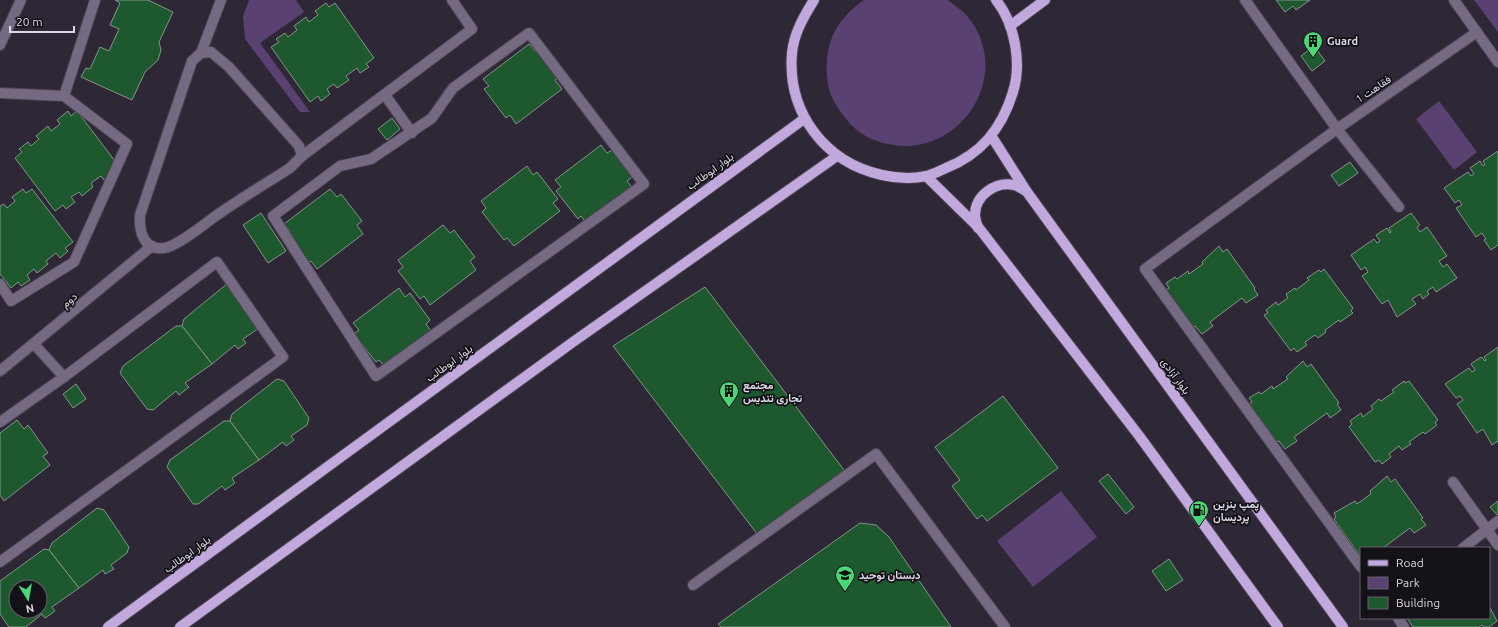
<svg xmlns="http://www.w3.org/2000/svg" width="1498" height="627" viewBox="0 0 1498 627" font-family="Ubuntu,Vazirmatn,sans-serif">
<rect width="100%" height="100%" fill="#2e2736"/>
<!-- green -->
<g fill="#594271">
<polygon points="249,0 296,0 304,12 260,43 310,112 300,112 245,39 243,16"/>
<path d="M864,0H948C954,5 962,10 967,16C1016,74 960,160 888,144C872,141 857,133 847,120C836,107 827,92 827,74C825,41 837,19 864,0Z"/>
<polygon points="1474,0 1498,0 1498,32"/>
<polygon points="1439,101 1477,152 1454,170 1416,119"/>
<polygon points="1061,491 1097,537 1033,587 997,541"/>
</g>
<!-- building -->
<g fill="#1d582f" stroke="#849587" fill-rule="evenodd">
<polygon points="115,0 148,0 173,12 159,42 161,50 158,60 145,72 132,100 81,77 86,68 90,69 100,47 109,51 119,29 110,25 120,3"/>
<polygon points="1276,0 1310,0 1296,10 1293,6 1285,12"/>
<polygon points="326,3 329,7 335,3 374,58 366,64 369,67 360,73 357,68 346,76 349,80 337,88 334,84 327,89 330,94 321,101 318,96 310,102 271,47 279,42 276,39 285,33 288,37 297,30 294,26 306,17 309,22 318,15 315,11"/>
<polygon points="529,44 536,52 540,49 560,76 555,80 562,89 516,124 510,115 506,118 484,89 489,86 483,79"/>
<polygon points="1314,46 1325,61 1312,71 1301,56"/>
<polygon points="68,111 71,116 77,111 118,165 113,174 104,180 101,176 91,183 93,187 82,196 79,192 71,197 75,202 66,209 63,205 55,211 15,158 22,152 19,149 28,142 31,146 39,139 36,136 48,126 51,131 60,124 57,120"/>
<polygon points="392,118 400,129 387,140 378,129"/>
<polygon points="601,145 607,153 612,150 632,177 627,181 634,190 588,225 581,216 578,219 556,191 561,187 555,180"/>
<polygon points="1498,151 1498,245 1491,250 1484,240 1486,239 1482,233 1476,237 1456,208 1462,205 1459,200 1455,203 1444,188 1468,172 1471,176 1474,174 1470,168 1480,161 1483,166 1485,164 1483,161"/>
<polygon points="1350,162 1358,173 1339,186 1331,175"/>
<polygon points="527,166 533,175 537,172 558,199 553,203 560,211 514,246 507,238 504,240 482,212 486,208 481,201"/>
<polygon points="23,189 26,193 32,189 73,242 65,248 68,251 60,258 56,253 46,261 48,264 37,273 34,269 27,275 30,280 21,286 18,282 11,288 0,274 0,206 4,204 7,208 15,201 12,197"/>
<polygon points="330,189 337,197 341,194 362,221 357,225 363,234 317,269 311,261 307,263 285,235 290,231 284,224"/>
<polygon points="261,213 286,251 268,263 243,225"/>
<polygon points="1411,213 1420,225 1417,227 1420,232 1427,227 1447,256 1439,261 1443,267 1447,264 1457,278 1436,292 1433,287 1427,291 1429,294 1423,299 1420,294 1412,299 1416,304 1397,317 1388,300 1382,304 1362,276 1368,272 1365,267 1361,270 1351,255 1374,239 1377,243 1380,241 1376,235 1387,228 1390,233 1391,232 1389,228"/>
<polygon points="443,225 450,233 454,230 475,257 470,261 476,270 430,305 424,296 420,299 398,271 403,267 398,260"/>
<polygon points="1219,246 1223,252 1227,249 1255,288 1254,289 1258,295 1246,303 1242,298 1210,322 1213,326 1202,334 1195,326 1193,328 1166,290 1169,288 1166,283 1175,277 1177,279 1188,271 1189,274 1203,264 1202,262"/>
<polygon points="1324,269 1353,308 1351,311 1353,313 1340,322 1339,320 1325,330 1326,332 1318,338 1315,335 1305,342 1307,345 1297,352 1294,348 1291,351 1264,315 1268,313 1266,310 1276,302 1278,305 1288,298 1286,294 1295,288 1296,290 1309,280 1307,278 1319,270 1321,272"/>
<polygon points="228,283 259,328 243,339 246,343 238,349 235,345 212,364 182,326 184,319"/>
<polygon points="705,287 844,470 758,535 613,346"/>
<polygon points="399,288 405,297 410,293 430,320 426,324 432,333 386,368 379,360 376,362 354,334 359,330 353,323"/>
<polygon points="176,326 182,326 212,364 185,383 189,387 179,395 176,391 153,410 147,409 120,373 123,366"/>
<polygon points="1498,347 1498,441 1492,445 1483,429 1477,433 1457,404 1463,400 1460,396 1456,398 1445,384 1469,368 1472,372 1475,370 1471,364 1481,357 1485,361 1486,360 1484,357"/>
<polygon points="1303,361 1307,367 1311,364 1339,403 1337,404 1341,410 1330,418 1327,413 1294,437 1297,441 1285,449 1279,441 1277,442 1249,404 1252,402 1249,398 1259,392 1261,394 1272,386 1273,389 1288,379 1286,377"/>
<polygon points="277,379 284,381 309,418 307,425 291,436 294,440 286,446 283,442 259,460 230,421 232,414"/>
<polygon points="1404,381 1405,383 1409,381 1438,420 1435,422 1437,425 1425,434 1423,432 1409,442 1411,444 1402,450 1399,446 1389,454 1391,457 1382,464 1379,460 1375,462 1349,427 1352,424 1350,421 1361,413 1363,417 1373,409 1371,406 1379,399 1381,401 1394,392 1392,390"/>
<polygon points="76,384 86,399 73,408 63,394"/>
<polygon points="1003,396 1058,468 987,521 982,515 977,519 952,486 960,480 935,447"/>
<polygon points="17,420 24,429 28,425 48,453 43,456 50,465 4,501 0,495 0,433"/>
<polygon points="224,421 230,421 259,460 232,478 235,483 225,490 222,486 198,504 193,504 167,467 170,460"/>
<polygon points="1108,474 1134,507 1126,514 1099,481"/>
<polygon points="1387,476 1391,482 1395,479 1423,518 1421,519 1426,525 1414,533 1410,528 1383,548 1361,548 1361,557 1334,519 1336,517 1334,513 1355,501 1357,504 1371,494 1370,491"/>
<polygon points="1498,501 1498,516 1490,507"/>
<polygon points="97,508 104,510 129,547 127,553 111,565 114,569 105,574 103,570 79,588 49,550 52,543"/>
<polygon points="860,523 876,525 889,537 951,627 721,627 718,624"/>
<path d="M44,549L49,550L79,588L52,607L55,611L45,618L42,614L26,627H9L0,614V581ZM16,587H40V611H16Z"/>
<polygon points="1169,559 1183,580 1166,591 1152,571"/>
<polygon points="1489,606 1497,621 1489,627 1484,627 1482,625 1479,627 1413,627 1407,618 1489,618"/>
</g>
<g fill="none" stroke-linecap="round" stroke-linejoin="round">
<!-- minor casing -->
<g stroke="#4a4352" stroke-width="12">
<g id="minor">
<polyline points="1245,0 1337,129 1477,32"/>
<polyline points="1454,0 1498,62"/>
<polygon points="529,33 644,184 376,376 273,216 340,166 371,159 432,118 453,88"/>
<polyline points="0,45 21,0"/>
<path d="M211,52L229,67L299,146L302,156L290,168C265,184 238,200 213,218C203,225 176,247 164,248C143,251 139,230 140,215L192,61L201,53Z"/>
<polyline points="201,53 221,0"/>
<polyline points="0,93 64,96 127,144 74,262 11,301 0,284"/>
<polyline points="385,95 412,133"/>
<polyline points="64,96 95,0"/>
<polyline points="302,156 472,29 452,0"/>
<polyline points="34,344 64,377"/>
<polyline points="0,371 152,246"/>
<polyline points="0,422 64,377 217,262 283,357 0,562"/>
<polyline points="1453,482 1498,545"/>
<polyline points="1463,548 1498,521"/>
<polyline points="1361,567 1145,269 1337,129 1399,207"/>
<polyline points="693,585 876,454 1005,627"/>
<polyline points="1398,618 1404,627"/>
</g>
</g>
<!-- major casing -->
<g stroke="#4a4352" stroke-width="12">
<g id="major">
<path d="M814,0C804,16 794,33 792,53C787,112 824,162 882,175C895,178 912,179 927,176C933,174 940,171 946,168C982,154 1002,128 1013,92C1022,63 1015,24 996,0"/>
<polyline points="1010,26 1045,0"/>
<polyline points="992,137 1027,192 1343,627"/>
<polyline points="926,176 979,228 1140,437 1278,627"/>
<path d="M978,228C977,224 975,219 975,215C975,195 996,181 1014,185C1018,186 1022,189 1026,191"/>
<polyline points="108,627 804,119"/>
<polyline points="180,627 573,342 837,156"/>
</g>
</g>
<!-- minor -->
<use href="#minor" stroke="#766a83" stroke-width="10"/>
<!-- major -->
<use href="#major" stroke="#c1a9dd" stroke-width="10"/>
</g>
<!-- icons -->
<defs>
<g id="building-pin" transform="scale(1)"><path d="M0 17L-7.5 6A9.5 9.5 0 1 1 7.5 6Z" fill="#4bd677" stroke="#151118"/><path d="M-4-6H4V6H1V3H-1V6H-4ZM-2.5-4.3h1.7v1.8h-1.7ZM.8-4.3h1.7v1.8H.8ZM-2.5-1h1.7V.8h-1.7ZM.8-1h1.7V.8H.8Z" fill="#111"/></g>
<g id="fuel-pin" transform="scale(1)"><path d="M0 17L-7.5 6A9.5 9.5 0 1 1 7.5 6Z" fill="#4bd677" stroke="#151118"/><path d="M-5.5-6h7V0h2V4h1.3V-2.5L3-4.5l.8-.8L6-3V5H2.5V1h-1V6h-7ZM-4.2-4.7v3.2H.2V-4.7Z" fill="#111"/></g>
<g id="school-pin" transform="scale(1)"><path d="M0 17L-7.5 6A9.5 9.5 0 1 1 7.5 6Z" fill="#4bd677" stroke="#151118"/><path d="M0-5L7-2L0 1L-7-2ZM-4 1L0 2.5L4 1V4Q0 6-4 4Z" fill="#111"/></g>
</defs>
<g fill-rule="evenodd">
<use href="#building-pin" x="1313" y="41"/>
<use href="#building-pin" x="729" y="391"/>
<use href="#fuel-pin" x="1199" y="510"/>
<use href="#school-pin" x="845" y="575"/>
</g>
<g text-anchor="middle" stroke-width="3.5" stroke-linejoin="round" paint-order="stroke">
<!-- poi labels -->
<g font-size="11" font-weight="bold" fill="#ddd9e3" stroke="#151118" text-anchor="start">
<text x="1327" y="45">Guard</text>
<text x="743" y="389">مجتمع<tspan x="743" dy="13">تجاری تندیس</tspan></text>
<text x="1213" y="508">پمپ بنزین<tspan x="1213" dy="13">پردیسان</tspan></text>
<text x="859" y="579">دبستان توحید</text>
</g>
<!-- street labels -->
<g font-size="11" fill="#ddd9e3" stroke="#151118">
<text transform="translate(1373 89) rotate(-34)" y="4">فقاهت 1</text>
<text transform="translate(710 171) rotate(-36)" y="4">بلوار ابوطالب</text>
<text transform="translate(69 300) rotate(-40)" y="4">دوم</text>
<text transform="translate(449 363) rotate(-36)" y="4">بلوار ابوطالب</text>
<text transform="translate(1176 376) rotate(54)" y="4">بلوار آزادی</text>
<text transform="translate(187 554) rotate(-36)" y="4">بلوار ابوطالب</text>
</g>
</g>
<!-- legend -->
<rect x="1360" y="547" width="130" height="72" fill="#151118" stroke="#656169"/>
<rect x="1368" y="560" width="20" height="6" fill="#c1a9dd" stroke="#656169"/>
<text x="1396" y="567" font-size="12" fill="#ddd9e3">Road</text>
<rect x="1368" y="577" width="20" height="12" fill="#594271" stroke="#656169"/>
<text x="1396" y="587" font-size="12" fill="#ddd9e3">Park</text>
<rect x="1368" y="597" width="20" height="12" fill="#1d582f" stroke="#656169"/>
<text x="1396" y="607" font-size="12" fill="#ddd9e3">Building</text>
<!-- north arrow -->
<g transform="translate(28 599) rotate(169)"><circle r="19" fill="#151118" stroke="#656169"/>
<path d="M0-3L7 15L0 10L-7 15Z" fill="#4bd677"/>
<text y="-6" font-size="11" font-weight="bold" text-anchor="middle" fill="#ddd9e3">N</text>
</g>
<!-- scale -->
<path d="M10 26v6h64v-6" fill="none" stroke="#ddd9e3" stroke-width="2"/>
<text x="16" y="26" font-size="12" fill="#ddd9e3" stroke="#151118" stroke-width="3" paint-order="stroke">20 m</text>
</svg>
